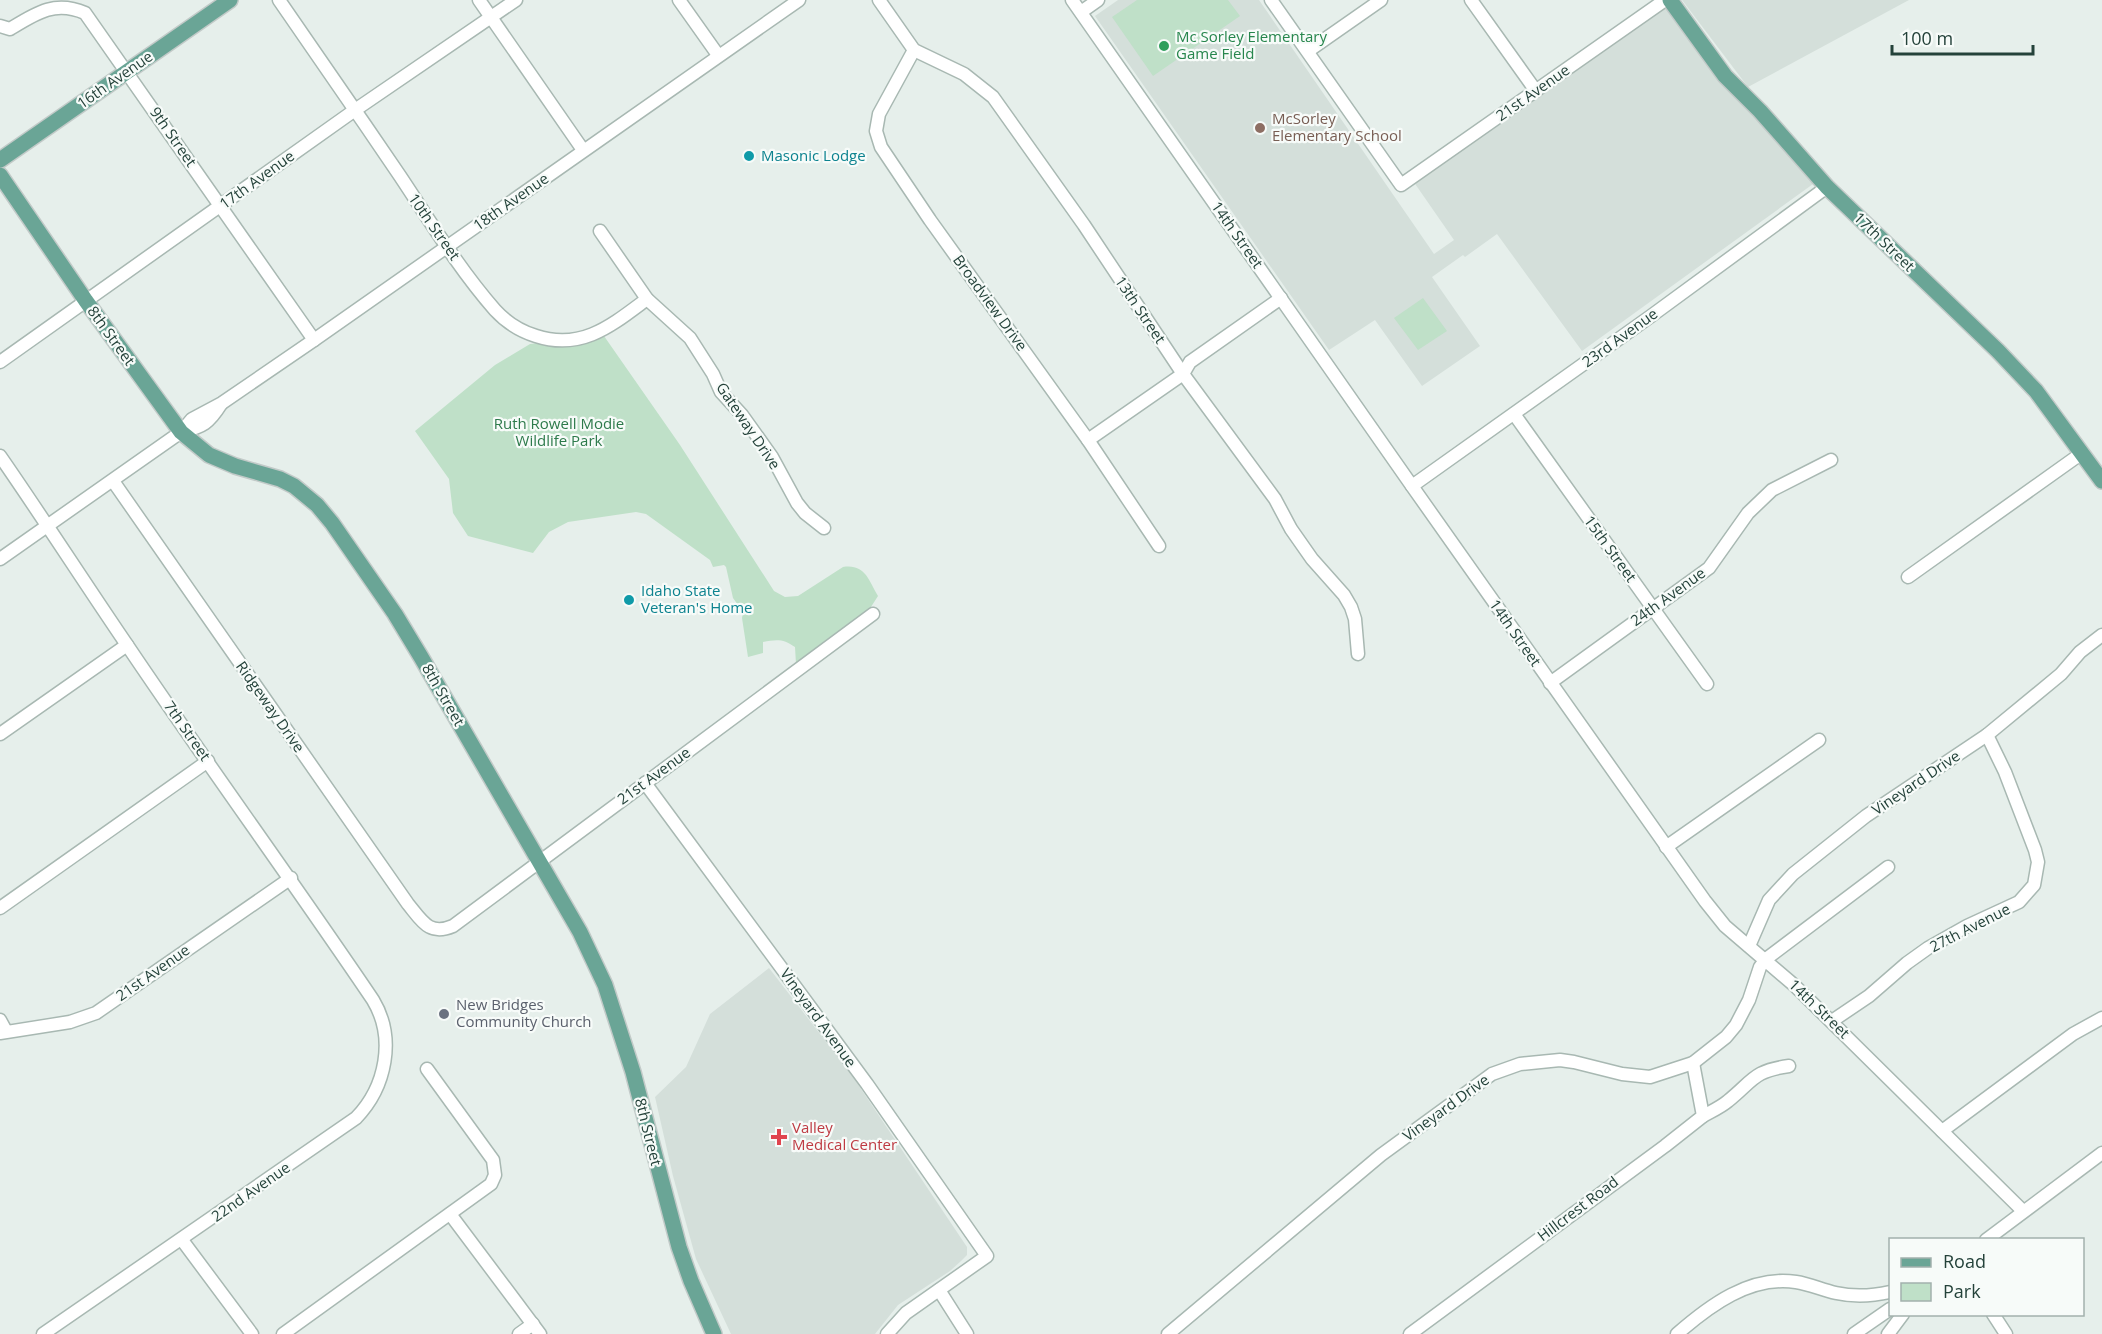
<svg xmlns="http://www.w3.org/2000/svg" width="2102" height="1334" viewBox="0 0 2102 1334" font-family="'Open Sans',sans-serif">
<rect width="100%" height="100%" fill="#e6efeb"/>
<!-- built -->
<g fill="#d4dfda">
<polygon points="1118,0 1259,0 1434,254 1454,240 1411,178 1665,0 1820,179 1582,351 1497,234 1465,257 1463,255 1432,277 1480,346 1422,386 1375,320 1329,350 1095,16"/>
<polygon points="1682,0 1909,0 1748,87"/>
<polygon points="769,968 851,1074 967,1247 967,1255 961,1261 950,1271 898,1305 875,1334 731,1334 696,1259 673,1176 655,1097 686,1067 710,1014"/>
</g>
<!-- green -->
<g fill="#bfe0c8">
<polygon points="1137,0 1228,0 1240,16 1153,76 1112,17"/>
<polygon points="1423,298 1447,331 1418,350 1394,318"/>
<path d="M604,336L680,445L774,591L785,597L798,596L843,567C865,564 868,579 878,596L869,610L796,664L795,647C784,639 777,639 763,642V653L748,657L742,618L743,612L733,598L726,567L724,565L713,567L710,560L646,514L636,512L568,522L549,532L533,553L468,536L453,513L449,479L415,431L495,365L530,344Z"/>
</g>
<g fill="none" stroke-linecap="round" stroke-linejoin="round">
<!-- minor casing -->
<g stroke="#a8b8b2" stroke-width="15">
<g id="minor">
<path d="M279,0C319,58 360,117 400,176C430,221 459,269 495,310C506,322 520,331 536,336C582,351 612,325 647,299"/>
<polyline points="479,0 583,150"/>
<polyline points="679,0 718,55"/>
<polyline points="879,0 914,50 964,74 993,97 1084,225 1183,374 1275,499 1291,529 1312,559 1344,595 1351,607 1355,619 1358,654"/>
<polyline points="1072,0 1412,486 1705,901 1725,926 1794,985 2023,1211"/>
<polyline points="1271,0 1401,185 1665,0"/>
<polyline points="1471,0 1536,91"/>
<polyline points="1081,12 1098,0"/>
<path d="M0,26L10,29C36,13 55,0 85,13L314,340"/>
<polyline points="914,50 879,114 876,131 881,147 930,220 1088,440 1159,546"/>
<polyline points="1308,51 1381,0"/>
<polyline points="600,231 647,299 690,338 713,374 721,392 742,415 772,457 797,503 805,513 824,528"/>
<polyline points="0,362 355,110 516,0"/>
<polyline points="1514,414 1707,684"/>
<path d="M181,432C203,427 209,423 221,404"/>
<polyline points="1088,440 1183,374 1190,362 1281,298"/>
<path d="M0,456C43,518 84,582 127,645C207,764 292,880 373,1000C396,1038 386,1087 356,1118L43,1334"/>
<path d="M113,481L408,904C422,921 429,936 453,926L873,614"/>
<polyline points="1412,486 1651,316 1827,187"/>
<polyline points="0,559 181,432 192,419 222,403 314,340 799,0"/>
<polyline points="1908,577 2082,453"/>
<polyline points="1550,683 1709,568 1748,513 1772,490 1831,460"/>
<polyline points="0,734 127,645"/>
<polyline points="645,783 867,1084 987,1256 906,1313 887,1334"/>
<polyline points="1666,847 1819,740"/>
<polyline points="0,908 208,761"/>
<polyline points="1749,946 1769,900 1793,874 1866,816 1987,735 2061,674 2080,652 2102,635"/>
<polyline points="0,1020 6,1031"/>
<polyline points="1832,1021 1869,996 1907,963 1928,948 1967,926 2019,902 2034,885 2038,862 2035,850 2005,772 1987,735"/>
<polyline points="0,1033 70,1022 96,1013 291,878"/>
<path d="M1703,1116C1712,1111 1721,1107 1728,1101C1754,1080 1753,1071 1789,1066"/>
<polyline points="1942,1131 2073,1034 2102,1018"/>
<polyline points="450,1214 540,1334"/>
<polyline points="182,1240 252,1334"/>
<polyline points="1986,1240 2102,1153"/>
<polyline points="939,1290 967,1334"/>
<polyline points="1993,1314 2006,1334"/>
<polyline points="283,1334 491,1184 495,1175 493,1160 427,1069"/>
<polyline points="519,1334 533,1324"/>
<polyline points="1168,1334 1381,1155 1492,1074 1520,1064 1560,1060 1574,1062 1622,1074 1650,1077 1693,1063 1726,1037 1736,1025 1749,1000 1760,967 1766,959 1888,867"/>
<polyline points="1410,1334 1665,1146 1703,1116 1693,1063"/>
<path d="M1677,1334C1709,1306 1750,1275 1796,1282C1810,1284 1822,1290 1836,1293C1854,1297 1872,1296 1890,1292"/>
<polyline points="1854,1334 1890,1309"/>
<polyline points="1888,1334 1903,1314"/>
</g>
</g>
<!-- major casing -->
<g stroke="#c2cac8" stroke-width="18">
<g id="major">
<polyline points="1670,0 1725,76 1760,111 1827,187 1998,351 2036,391 2102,481"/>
<polyline points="0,160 230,0"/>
<polyline points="0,175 86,301 181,432 209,455 235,466 280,479 294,486 317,505 332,523 395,614 421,657 580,932 605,985 633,1072 679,1247 691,1281 714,1334"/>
</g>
</g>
<!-- minor -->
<use href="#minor" stroke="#fff" stroke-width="12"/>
<!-- major -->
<use href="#major" stroke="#6aa596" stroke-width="15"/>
</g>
<!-- markers -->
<circle fill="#2e9e5b" stroke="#f7fbf9" stroke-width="2" cx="1164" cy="46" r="6"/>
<circle fill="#8d6e63" stroke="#f7fbf9" stroke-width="2" cx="1260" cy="128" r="6"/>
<g fill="#0f9aa8" stroke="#f7fbf9" stroke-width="2">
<circle cx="749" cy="156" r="6"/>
<circle cx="629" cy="600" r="6"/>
</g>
<circle fill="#6b7280" stroke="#f7fbf9" stroke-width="2" cx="444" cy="1014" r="6"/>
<path fill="#e0444e" stroke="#f7fbf9" stroke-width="2" d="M776 1128h6v6h6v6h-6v6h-6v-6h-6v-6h6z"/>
<g text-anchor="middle" stroke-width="4.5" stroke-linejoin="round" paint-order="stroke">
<!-- leisure labels -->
<g font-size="15" fill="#27864d" stroke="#f7fbf9" text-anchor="start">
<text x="1176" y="42">Mc Sorley Elementary<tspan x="1176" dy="17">Game Field</tspan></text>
</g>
<!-- street labels -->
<g font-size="15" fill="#24423a" stroke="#f7fbf9">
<text transform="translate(115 80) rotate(-35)" y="5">16th Avenue</text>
<text transform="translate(1533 93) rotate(-35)" y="5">21st Avenue</text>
<text transform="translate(173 137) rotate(55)" y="5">9th Street</text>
<text transform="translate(257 180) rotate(-36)" y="5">17th Avenue</text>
<text transform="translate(511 202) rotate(-35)" y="5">18th Avenue</text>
<text transform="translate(434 227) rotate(55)" y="5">10th Street</text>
<text transform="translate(1237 235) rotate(55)" y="5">14th Street</text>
<text transform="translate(1884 242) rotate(44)" y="5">17th Street</text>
<text transform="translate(990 303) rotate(54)" y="5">Broadview Drive</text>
<text transform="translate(1140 310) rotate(56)" y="5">13th Street</text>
<text transform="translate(111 336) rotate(54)" y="5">8th Street</text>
<text transform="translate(1620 338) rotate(-36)" y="5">23rd Avenue</text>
<text transform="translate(748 426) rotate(56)" y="5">Gateway Drive</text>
<text transform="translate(1610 549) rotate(54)" y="5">15th Street</text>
<text transform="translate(1668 597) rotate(-36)" y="5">24th Avenue</text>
<text transform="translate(1515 633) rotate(55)" y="5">14th Street</text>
<text transform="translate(443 695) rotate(60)" y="5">8th Street</text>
<text transform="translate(270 707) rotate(55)" y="5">Ridgeway Drive</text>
<text transform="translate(187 731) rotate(55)" y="5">7th Street</text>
<text transform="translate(654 776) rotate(-36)" y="5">21st Avenue</text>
<text transform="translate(1916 783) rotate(-34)" y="5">Vineyard Drive</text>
<text transform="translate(1970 928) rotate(-27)" y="5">27th Avenue</text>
<text transform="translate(153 973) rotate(-35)" y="5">21st Avenue</text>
<text transform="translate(1819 1009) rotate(44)" y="5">14th Street</text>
<text transform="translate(818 1018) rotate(54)" y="5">Vineyard Avenue</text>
<text transform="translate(1446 1108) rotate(-36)" y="5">Vineyard Drive</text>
<text transform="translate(648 1132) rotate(76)" y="5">8th Street</text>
<text transform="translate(251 1192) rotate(-35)" y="5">22nd Avenue</text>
<text transform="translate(1578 1209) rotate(-37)" y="5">Hillcrest Road</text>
</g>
<!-- education labels -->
<g font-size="15" fill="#785e54" stroke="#f7fbf9" text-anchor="start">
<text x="1272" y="124">McSorley<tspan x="1272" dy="17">Elementary School</tspan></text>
</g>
<!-- culture labels -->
<g font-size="15" fill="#0d838f" stroke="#f7fbf9" text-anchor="start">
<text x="761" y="161">Masonic Lodge</text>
<text x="641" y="596">Idaho State<tspan x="641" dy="17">Veteran's Home</tspan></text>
</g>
<!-- park labels -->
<g font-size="15" fill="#2d7a4b" stroke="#f7fbf9">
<text x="559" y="429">Ruth Rowell Modie<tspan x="559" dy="17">Wildlife Park</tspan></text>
</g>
<!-- worship labels -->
<g font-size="15" fill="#5b616d" stroke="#f7fbf9" text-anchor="start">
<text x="456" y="1010">New Bridges<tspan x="456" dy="17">Community Church</tspan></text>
</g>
<!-- health labels -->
<g font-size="15" fill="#be3a42" stroke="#f7fbf9" text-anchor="start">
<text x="792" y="1133">Valley<tspan x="792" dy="17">Medical Center</tspan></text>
</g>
</g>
<!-- legend -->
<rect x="1889" y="1238" width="195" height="78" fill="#f7fbf9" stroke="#a3b1ad" stroke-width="1.5"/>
<rect x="1901" y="1258" width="30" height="9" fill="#6aa596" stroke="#a3b1ad" stroke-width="1.5"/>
<text x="1943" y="1268" font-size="18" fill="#24423a">Road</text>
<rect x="1901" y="1283" width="30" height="18" fill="#bfe0c8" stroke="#a3b1ad" stroke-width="1.5"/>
<text x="1943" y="1298" font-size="18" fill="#24423a">Park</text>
<!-- scale -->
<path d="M1892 45v9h141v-9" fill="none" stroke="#24423a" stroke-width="3"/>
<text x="1901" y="45" font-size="18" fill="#24423a" stroke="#f7fbf9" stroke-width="4.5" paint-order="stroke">100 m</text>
</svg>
